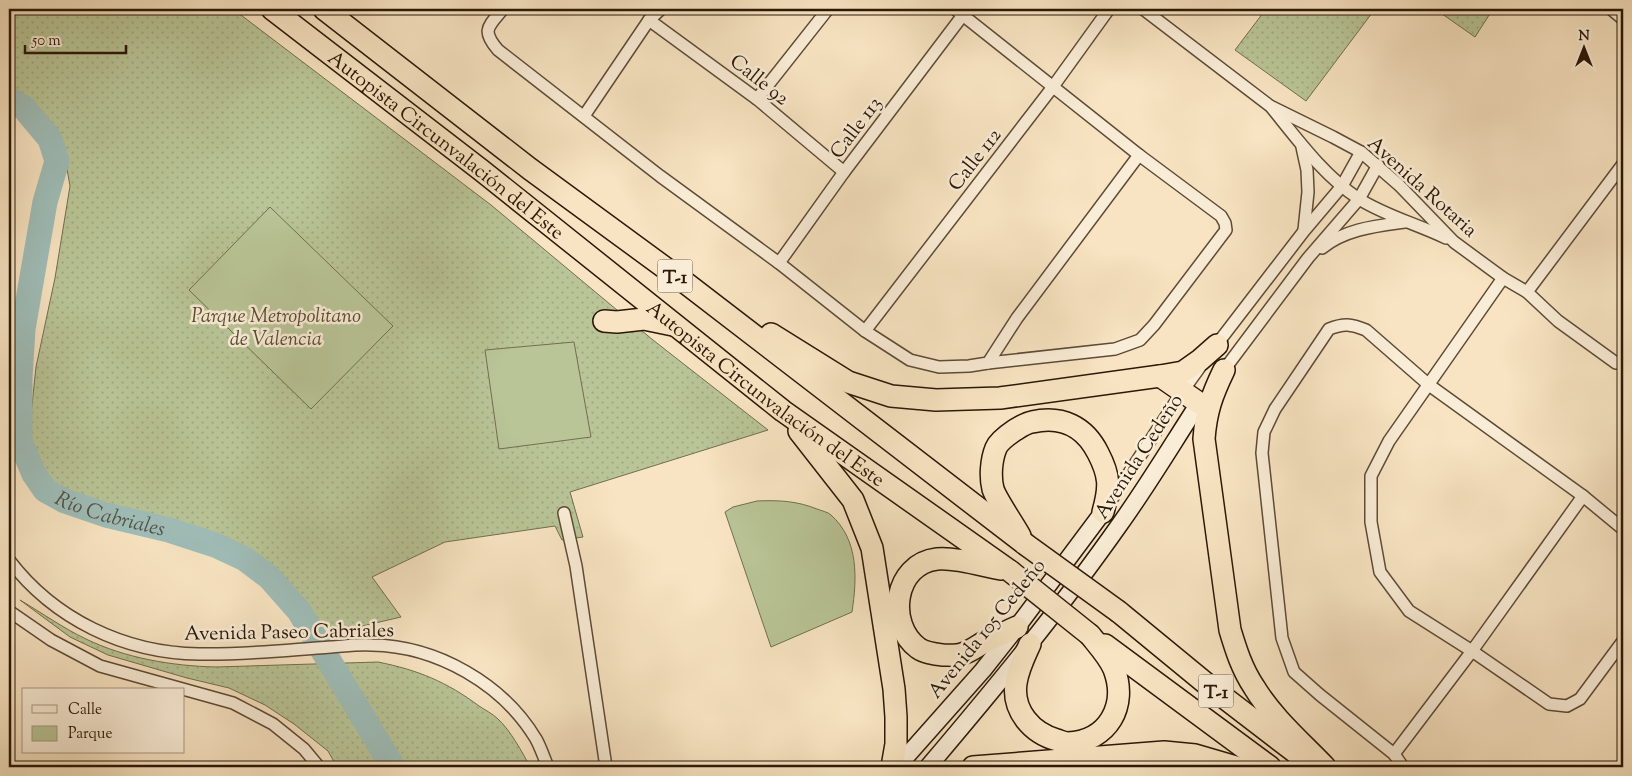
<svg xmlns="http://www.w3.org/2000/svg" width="1632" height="776" viewBox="0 0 1632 776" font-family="'Sorts Mill Goudy',serif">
<defs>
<pattern id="green-dots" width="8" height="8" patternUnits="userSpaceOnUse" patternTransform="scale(1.25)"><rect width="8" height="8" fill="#b9c597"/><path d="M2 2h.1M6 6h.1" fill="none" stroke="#9fa881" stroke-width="1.8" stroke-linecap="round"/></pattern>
</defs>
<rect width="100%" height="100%" fill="#f8e4c2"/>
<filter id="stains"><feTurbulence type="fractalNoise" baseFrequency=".004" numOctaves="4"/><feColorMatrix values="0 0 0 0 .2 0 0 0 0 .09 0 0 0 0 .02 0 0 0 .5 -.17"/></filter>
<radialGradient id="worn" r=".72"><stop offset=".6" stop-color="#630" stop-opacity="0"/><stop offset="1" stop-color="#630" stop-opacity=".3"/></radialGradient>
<!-- green -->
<g fill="url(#green-dots)" stroke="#726e50">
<polygon points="9,9 233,9 491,205 653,340 768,430 570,492 583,537 562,540 555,526 445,542 372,577 401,617 358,627 325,628 314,616 285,588 255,563 202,541 134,520 80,509 49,490 28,443 36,367 55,278 70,186 65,158 38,116 9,86"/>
<polygon points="1266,9 1375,9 1306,101 1235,50"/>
<polygon points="1435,9 1493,9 1475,37"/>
<path d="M20,600C42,613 63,628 86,639C125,658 172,666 216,667L378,662C418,670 447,682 479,706C485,710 493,714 498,719C510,730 523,753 530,767H337L328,751L294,724L265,705L229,688L187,678L108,655L70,637Z"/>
</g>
<!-- pitch -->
<g fill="#b9c597" stroke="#726e50">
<polygon points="270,207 393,326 311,409 189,290"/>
<polygon points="574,342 591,437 499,449 485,350"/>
<path d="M757,501C779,500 797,501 817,509C822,511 828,512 831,515C859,540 857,579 852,612L771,647L725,512L733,507Z"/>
</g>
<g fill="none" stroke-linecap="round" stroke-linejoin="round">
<!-- river -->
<path stroke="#9fbeb9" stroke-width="25" id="s1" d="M9,99L24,108L50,139L57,161L45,202L23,329L20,377V441L34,474L45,490L65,501L106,515L169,530L215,545L245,559L269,577L299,611L393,767"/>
<!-- minor casing -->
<g stroke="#5e4b36" stroke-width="14">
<g id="minor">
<path d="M503,9C488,27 481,30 498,50L660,176L779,263L865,331L910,360L939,367L969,366L988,363L1017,318L1139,155L955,9"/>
<polyline points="1143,9 1270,106 1333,137 1361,152 1399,185 1454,242 1503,278 1527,292 1558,321 1616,363 1623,363"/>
<polyline points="1611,9 1623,19"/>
<polyline points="649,20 757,99 844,172"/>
<polyline points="757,99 828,9"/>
<path d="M1272,108C1298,140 1324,176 1359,199C1386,216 1417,224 1446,238"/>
<polyline points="584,116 649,20 661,9"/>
<polyline points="1302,147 1307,170 1308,192 1304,230"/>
<path d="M1322,248C1345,229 1376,226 1405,222"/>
<polyline points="779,263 844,172 963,15"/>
<polyline points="1503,278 1389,441 1371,476 1371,522 1380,572 1409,611 1472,651 1549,704 1567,706 1580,699 1623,641"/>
<polyline points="1527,292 1623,164"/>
<polyline points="865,331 1052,88 1109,9"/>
<polyline points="1214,348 1304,231 1342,186 1361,152"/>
<polyline points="988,363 1115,349 1140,340 1154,325 1226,230 1225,223 1221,216 1139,155"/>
<polyline points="1221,374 1308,258 1359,199 1378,165"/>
<polyline points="1110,502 1182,392 1200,367"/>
<polyline points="564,513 576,566 606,767"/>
<path d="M9,560C54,619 124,653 199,654C243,655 287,650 331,647C345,646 359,644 372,645C437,646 503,684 536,739C541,748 544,758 548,767"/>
<polyline points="9,611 51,640 100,666 233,703 273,724 304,749 319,767"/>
<polyline points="1394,754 1472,651 1583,496"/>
<path d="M1403,767L1394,754L1320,695L1294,672L1282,638L1262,453L1264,432L1275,409L1329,329C1344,323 1351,324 1366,330L1429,385L1583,496L1623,529"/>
</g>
</g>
<!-- secondary casing -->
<g stroke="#2b1808" stroke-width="19">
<g id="secondary">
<polyline points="897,767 983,670 1017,627 1103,512"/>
<path d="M928,767C995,688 1061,608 1120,524C1148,485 1173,443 1199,403"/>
</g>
</g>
<!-- motorway casing -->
<g stroke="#2b1808" stroke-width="24">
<g id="motorway">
<path id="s2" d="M272,9L481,170L783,411L1010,571"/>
<polyline points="324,9 530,169 687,284 1025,544"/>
<polyline points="604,321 617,322 644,319 673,325"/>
<polyline points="771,334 848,382 891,396 936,400 1000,398 1160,376 1183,372 1200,360 1217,345"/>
<path d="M1224,370C1212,395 1206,411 1204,439L1230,630C1236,650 1242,669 1254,687C1272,717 1301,742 1325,767"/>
<polyline points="1160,376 1199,403"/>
<polyline points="799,431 853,500 872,548 894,689 896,717 896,744 892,767"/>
<path d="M1020,536C1014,525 996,499 993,489C990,477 991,460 996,448C999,441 1009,434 1015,430C1020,427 1026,423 1032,422C1062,415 1085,427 1098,453C1110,476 1110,487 1103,512"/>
<path d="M1001,569C984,566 955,557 937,559C894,564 886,624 918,648C925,653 935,654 943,655C949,655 957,656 962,654C970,652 979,645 986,641C996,636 1007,632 1017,627"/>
<polyline points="1119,612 1209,686 1299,755"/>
<path d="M1030,644C1024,657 1018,669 1016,683C1012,711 1032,733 1057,740C1060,741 1064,743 1068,743C1108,741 1128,706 1114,669C1109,657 1098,645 1090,635"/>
<polyline points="1105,645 1270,767"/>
<polyline points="973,767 1164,752 1195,755 1236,767"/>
</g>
</g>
<!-- minor -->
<use href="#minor" stroke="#faedd7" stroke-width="11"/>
<!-- secondary -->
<use href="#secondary" stroke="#faedd7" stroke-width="16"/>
<!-- motorway -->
<use href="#motorway" stroke="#f8e4c2" stroke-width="21"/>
<!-- motorway-bridge casing -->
<g stroke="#2b1808" stroke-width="24" stroke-linecap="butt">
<g id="motorway-bridge">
<polyline points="1025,544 1119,612"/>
<polyline points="1010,571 1090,635"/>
</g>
</g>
<!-- motorway-bridge -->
<use href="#motorway-bridge" stroke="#f8e4c2" stroke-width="21"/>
</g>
<g text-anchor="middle" stroke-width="5" stroke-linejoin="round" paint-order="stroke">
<!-- shield labels -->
<g fill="#faedd7" stroke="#695846" stroke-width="1">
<rect x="657.5" y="259.5" width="35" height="33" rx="4"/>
<rect x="1198.5" y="674.5" width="35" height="33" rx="4"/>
</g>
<g font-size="19" font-weight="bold" fill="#2b1808">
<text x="675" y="283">T-1</text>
<text x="1216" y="698">T-1</text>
</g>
<!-- street labels -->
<g font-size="20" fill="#2b1808" stroke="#faedd7">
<text transform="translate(760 79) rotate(38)" y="7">Calle 92</text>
<text transform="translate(855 127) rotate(-53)" y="7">Calle 113</text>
<text dy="7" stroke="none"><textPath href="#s2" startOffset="221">Autopista Circunvalación del Este</textPath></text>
<text transform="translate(974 159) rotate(-52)" y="7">Calle 112</text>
<text transform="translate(1423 186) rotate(42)" y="7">Avenida Rotaria</text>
<text dy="7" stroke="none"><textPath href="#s2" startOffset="626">Autopista Circunvalación del Este</textPath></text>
<text transform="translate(1138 456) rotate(-57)" y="7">Avenida Cedeño</text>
<text transform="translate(986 628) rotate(-51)" y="7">Avenida 105 Cedeño</text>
<text transform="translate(289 631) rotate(-1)" y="7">Avenida Paseo Cabriales</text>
</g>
<!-- park labels -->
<g font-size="20" font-style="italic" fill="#564c33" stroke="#faedd7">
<text x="276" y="322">Parque Metropolitano<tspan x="276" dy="23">de Valencia</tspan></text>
</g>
<!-- water labels -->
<g font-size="21" font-style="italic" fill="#545246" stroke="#faedd7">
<text dy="7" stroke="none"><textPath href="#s1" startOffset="490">Río Cabriales</textPath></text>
</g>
</g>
<!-- margin -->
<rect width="1632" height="776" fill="none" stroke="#f8e4c2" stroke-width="30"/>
<rect x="10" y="10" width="1612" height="756" fill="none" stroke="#2b1808" stroke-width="2.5"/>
<rect x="15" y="15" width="1602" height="746" fill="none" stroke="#2b1808"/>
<!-- legend -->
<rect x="22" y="688" width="162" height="65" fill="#faedd7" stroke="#a79884"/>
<rect x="32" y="705" width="25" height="8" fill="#faedd7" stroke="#a79884"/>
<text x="68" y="714" font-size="15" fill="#2b1808">Calle</text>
<rect x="32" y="726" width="25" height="15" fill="#b9c597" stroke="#a79884"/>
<text x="68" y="738" font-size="15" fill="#2b1808">Parque</text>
<!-- north arrow -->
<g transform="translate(1584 48)" stroke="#faedd7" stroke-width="4" paint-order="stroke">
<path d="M0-4L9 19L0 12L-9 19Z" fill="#2b1808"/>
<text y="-8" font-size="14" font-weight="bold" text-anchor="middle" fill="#2b1808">N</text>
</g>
<!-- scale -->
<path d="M25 45v8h101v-8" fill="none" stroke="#2b1808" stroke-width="2.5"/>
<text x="32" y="45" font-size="15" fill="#2b1808" stroke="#faedd7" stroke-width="4" paint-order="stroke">50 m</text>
<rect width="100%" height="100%" filter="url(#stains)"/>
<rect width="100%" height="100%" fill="url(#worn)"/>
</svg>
